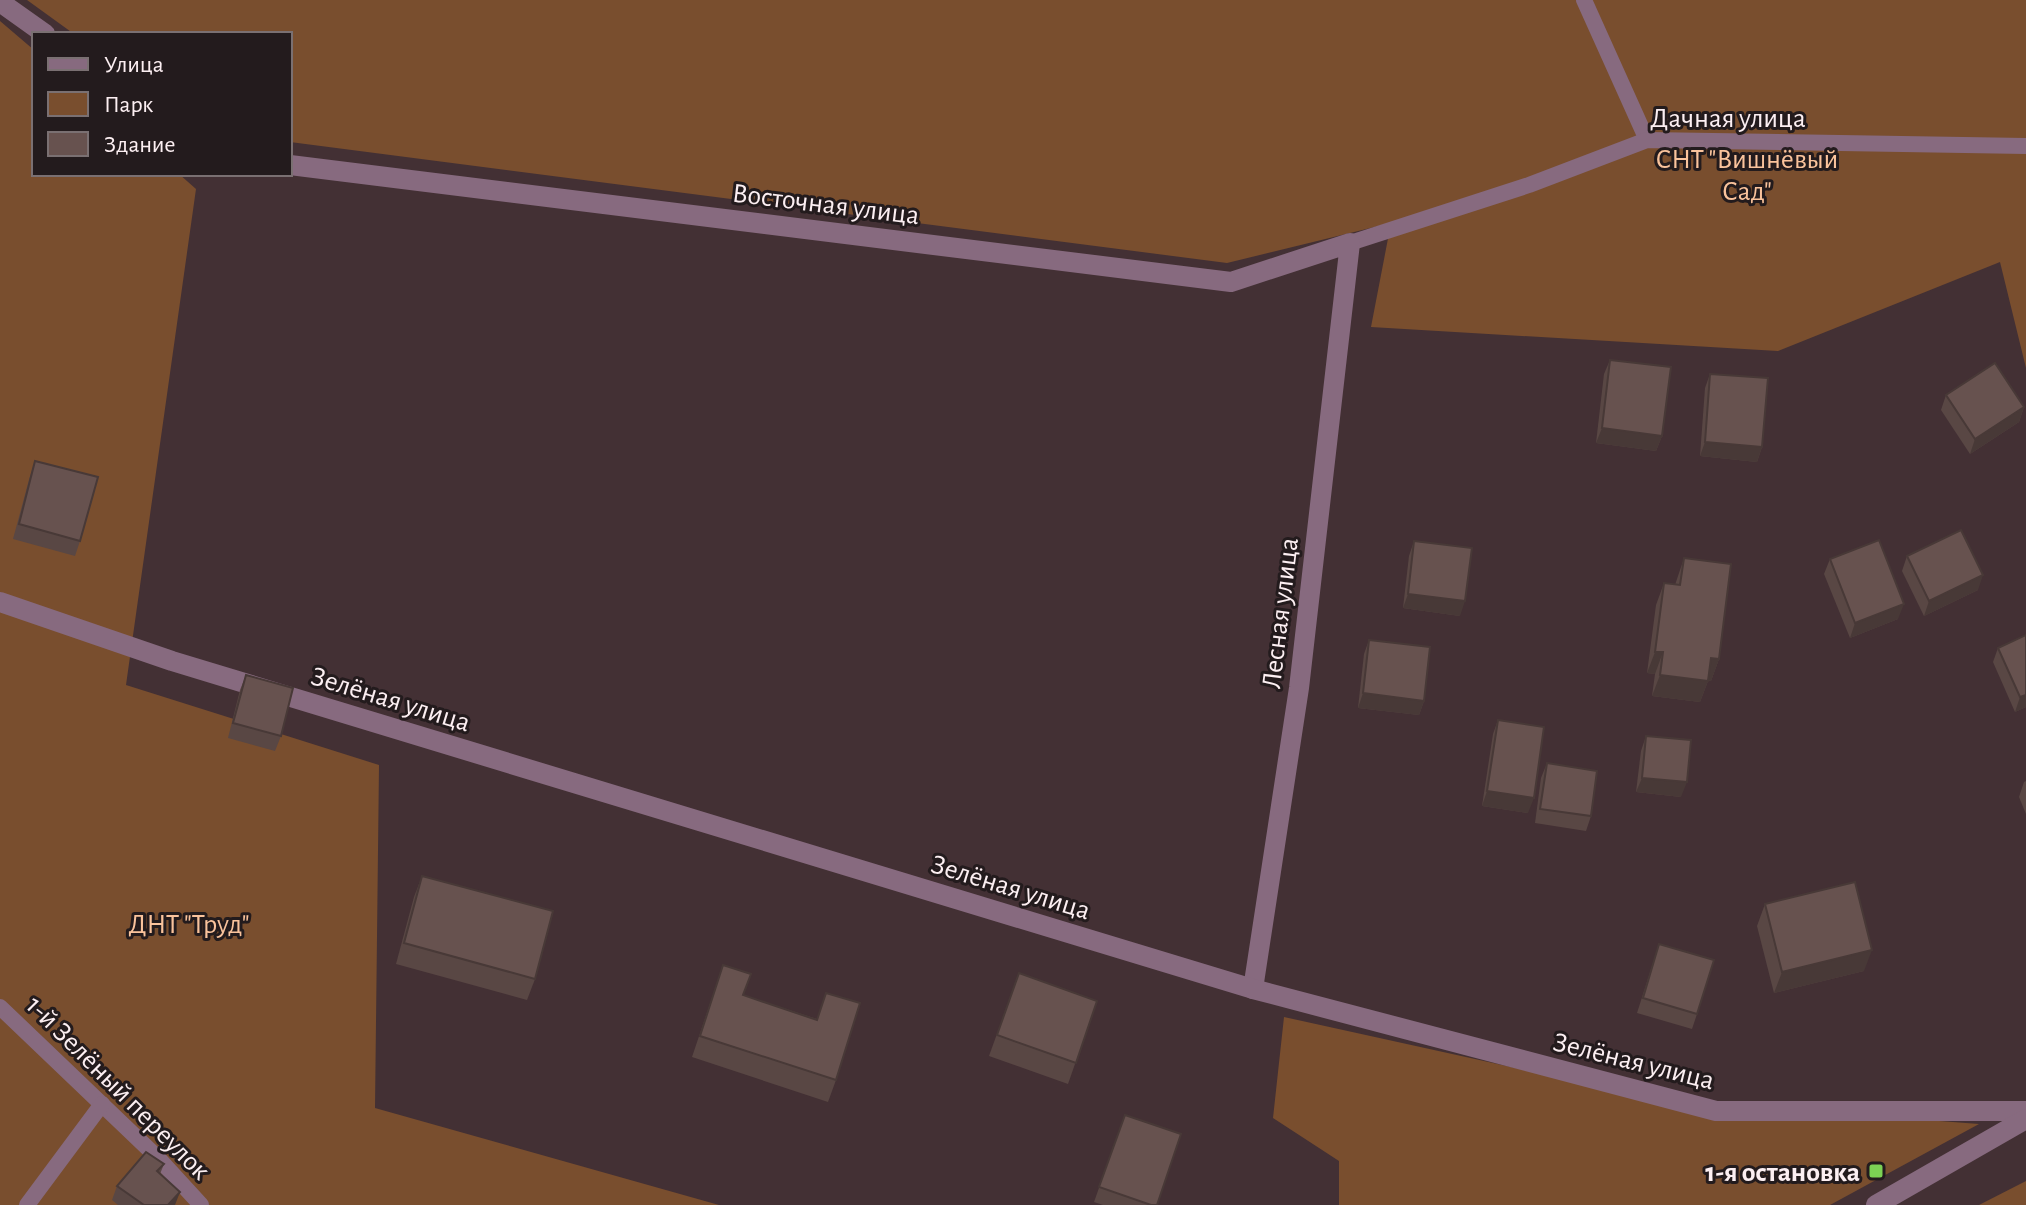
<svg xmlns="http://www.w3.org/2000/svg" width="2026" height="1205" viewBox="0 0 2026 1205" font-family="'Alegreya Sans',sans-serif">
<rect width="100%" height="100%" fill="#433034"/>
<!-- green -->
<g fill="#794e2e">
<polygon points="27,0 2026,0 2026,368 2000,262 1778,351 1371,327 1391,223 1227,263 290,142 290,34 74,34"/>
<polygon points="0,21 34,50 34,174 179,174 196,189 126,685 379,765 375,1108 719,1205 0,1205"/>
<polygon points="1284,1017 1661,1100 1979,1124 1830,1205 1339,1205 1339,1161 1273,1118"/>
<polygon points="2026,1181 2026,1205 1979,1205"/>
</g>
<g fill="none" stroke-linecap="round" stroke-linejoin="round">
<!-- lane -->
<g stroke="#876a7f" stroke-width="16">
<polyline points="1584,0 1647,140"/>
<polyline points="1350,243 1529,185 1647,140 2026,146"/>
<polyline points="0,1007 158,1158 201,1205"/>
<polyline points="27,1205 102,1104"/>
</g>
<!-- street -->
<g stroke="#876a7f" stroke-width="20">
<polyline points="0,2 45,34"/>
<polyline points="290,165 1231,282 1350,243 1299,688 1253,989"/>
<polyline points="0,602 172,661 1253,989 1716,1111 2026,1111"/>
<polyline points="1876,1205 2026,1119"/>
</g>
</g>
<!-- wall -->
<g fill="#594744">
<polygon points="1610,360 1662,436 1656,451 1596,443 1604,374"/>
<polygon points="1710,374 1762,447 1757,462 1700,456 1705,388"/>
<polygon points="1946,395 2024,407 2019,422 1970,454 1941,410"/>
<polygon points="35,461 80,541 75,556 13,539 30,476"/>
<polygon points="1414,541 1460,616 1403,608 1409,556"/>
<polygon points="1907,556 1978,590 1924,616 1902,571"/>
<polygon points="1684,558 1719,659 1711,681 1708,681 1700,702 1652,696 1655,674 1647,673 1656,605 1664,583 1675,585"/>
<polygon points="1830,559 1898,619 1850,638 1824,574"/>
<polygon points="1369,640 1424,701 1419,715 1358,708 1364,654"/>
<polygon points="1998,648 2026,707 2015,712 1993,662"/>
<polygon points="246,675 281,736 275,751 228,738 240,690"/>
<polygon points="1498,720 1528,813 1482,806 1493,734"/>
<polygon points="1646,736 1681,797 1636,792 1641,751"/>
<polygon points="1547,763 1591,816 1586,831 1535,823 1541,778"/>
<polygon points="2026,781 2026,814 2019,797 2024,782"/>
<polygon points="422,876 535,979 527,1000 396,964 414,897"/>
<polygon points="1765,904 1864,971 1774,993 1757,926"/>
<polygon points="1659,944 1697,1014 1692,1029 1637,1013"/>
<polygon points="723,965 743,995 817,1019 826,993 836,1080 828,1102 692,1057"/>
<polygon points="1019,973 1097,1001 1068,1084 989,1056"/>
<polygon points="1125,1115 1157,1205 1103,1205 1094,1202"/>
<polygon points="164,1164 160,1174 175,1205 118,1205 112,1200 117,1186"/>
</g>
<!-- shaded-wall -->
<g fill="#483937">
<polygon points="2024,407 2019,422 1970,454 1975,439"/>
<polygon points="1602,428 1662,436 1656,451 1596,443"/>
<polygon points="1705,442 1762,447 1757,462 1700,456"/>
<polygon points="1983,575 1978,590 1924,616 1929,601"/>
<polygon points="1408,594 1465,601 1460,616 1403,608"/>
<polygon points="1904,604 1898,619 1850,638 1855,623"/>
<polygon points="1655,652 1663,652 1655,674 1647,673"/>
<polygon points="1711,658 1719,659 1711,681 1703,680"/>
<polygon points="1660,675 1708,681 1700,702 1652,696"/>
<polygon points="1363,693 1424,701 1419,715 1358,708"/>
<polygon points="2026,695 2026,707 2015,712 2020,697"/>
<polygon points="1642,778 1687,782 1681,797 1636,792"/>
<polygon points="1487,791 1534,798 1528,813 1482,806"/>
<polygon points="1872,950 1864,971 1774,993 1782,972"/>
<polygon points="180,1192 175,1205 168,1205"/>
</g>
<!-- building -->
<g fill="#67524f" stroke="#483937" stroke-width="2">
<polygon points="1610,360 1671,367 1662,436 1602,428"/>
<polygon points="1995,363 2024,407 1975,439 1946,395"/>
<polygon points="1710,374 1768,378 1762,447 1705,442"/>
<polygon points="35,461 98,477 80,541 19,524"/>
<polygon points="1961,530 1983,575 1929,601 1907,556"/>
<polygon points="1879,540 1904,604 1855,623 1830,559"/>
<polygon points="1414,541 1472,548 1465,601 1408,594"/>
<polygon points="1684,558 1731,564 1719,659 1711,658 1708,681 1660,675 1663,652 1655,652 1664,583 1680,585"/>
<polygon points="2026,635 2026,695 2020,697 1998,648"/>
<polygon points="1369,640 1430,647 1424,701 1363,693"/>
<polygon points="246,675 293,688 281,736 233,723"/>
<polygon points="1498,720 1544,727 1534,798 1487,791"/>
<polygon points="1646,736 1691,740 1687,782 1642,778"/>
<polygon points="1547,763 1597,771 1591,816 1540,809"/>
<polygon points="422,876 553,911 535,979 404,943"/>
<polygon points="1855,882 1872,950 1782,972 1765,904"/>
<polygon points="1659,944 1714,960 1697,1014 1643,998"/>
<polygon points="723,965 751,974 743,995 817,1020 826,993 860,1003 836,1080 700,1036"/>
<polygon points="1019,973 1097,1001 1076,1063 997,1035"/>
<polygon points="1125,1115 1181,1134 1157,1205 1151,1205 1099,1187"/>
<polygon points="146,1152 164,1164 157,1171 180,1192 168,1205 144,1205 117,1186"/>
</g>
<!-- markers -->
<rect fill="#7cd154" stroke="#231b1d" stroke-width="3" x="1868" y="1163" width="16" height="16" rx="4"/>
<g text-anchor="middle" stroke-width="6" stroke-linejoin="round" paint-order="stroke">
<!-- street labels -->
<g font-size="28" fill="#fceff2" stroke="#231b1d">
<text x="1728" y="127">Дачная улица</text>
<text transform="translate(826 203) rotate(7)" y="10">Восточная улица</text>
<text transform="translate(1279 613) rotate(-83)" y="10">Лесная улица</text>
<text transform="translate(391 698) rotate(17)" y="10">Зелёная улица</text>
<text transform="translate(1011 886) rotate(17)" y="10">Зелёная улица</text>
<text transform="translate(1634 1060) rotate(14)" y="10">Зелёная улица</text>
<text transform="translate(119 1087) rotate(45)" y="10">1-й Зелёный переулок</text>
</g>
<!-- park labels -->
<g font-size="28" fill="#fac39c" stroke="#231b1d">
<text x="1747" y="168">СНТ "Вишнёвый<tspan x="1747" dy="32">Сад"</tspan></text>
<text x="189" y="933">ДНТ "Труд"</text>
</g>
<!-- poi labels -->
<g font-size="28" font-weight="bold" fill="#fceff2" stroke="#231b1d" text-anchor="end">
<text x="1860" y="1181">1-я остановка</text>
</g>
</g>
<!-- legend -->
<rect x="32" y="32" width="260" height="144" fill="#231b1d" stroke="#7a7072" stroke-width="2"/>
<rect x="48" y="58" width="40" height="12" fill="#876a7f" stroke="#7a7072" stroke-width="2"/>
<text x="104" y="72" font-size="24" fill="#fceff2">Улица</text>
<rect x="48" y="92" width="40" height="24" fill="#794e2e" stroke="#7a7072" stroke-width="2"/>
<text x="104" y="112" font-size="24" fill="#fceff2">Парк</text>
<rect x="48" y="132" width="40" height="24" fill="#67524f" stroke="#7a7072" stroke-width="2"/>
<text x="104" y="152" font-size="24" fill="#fceff2">Здание</text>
</svg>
